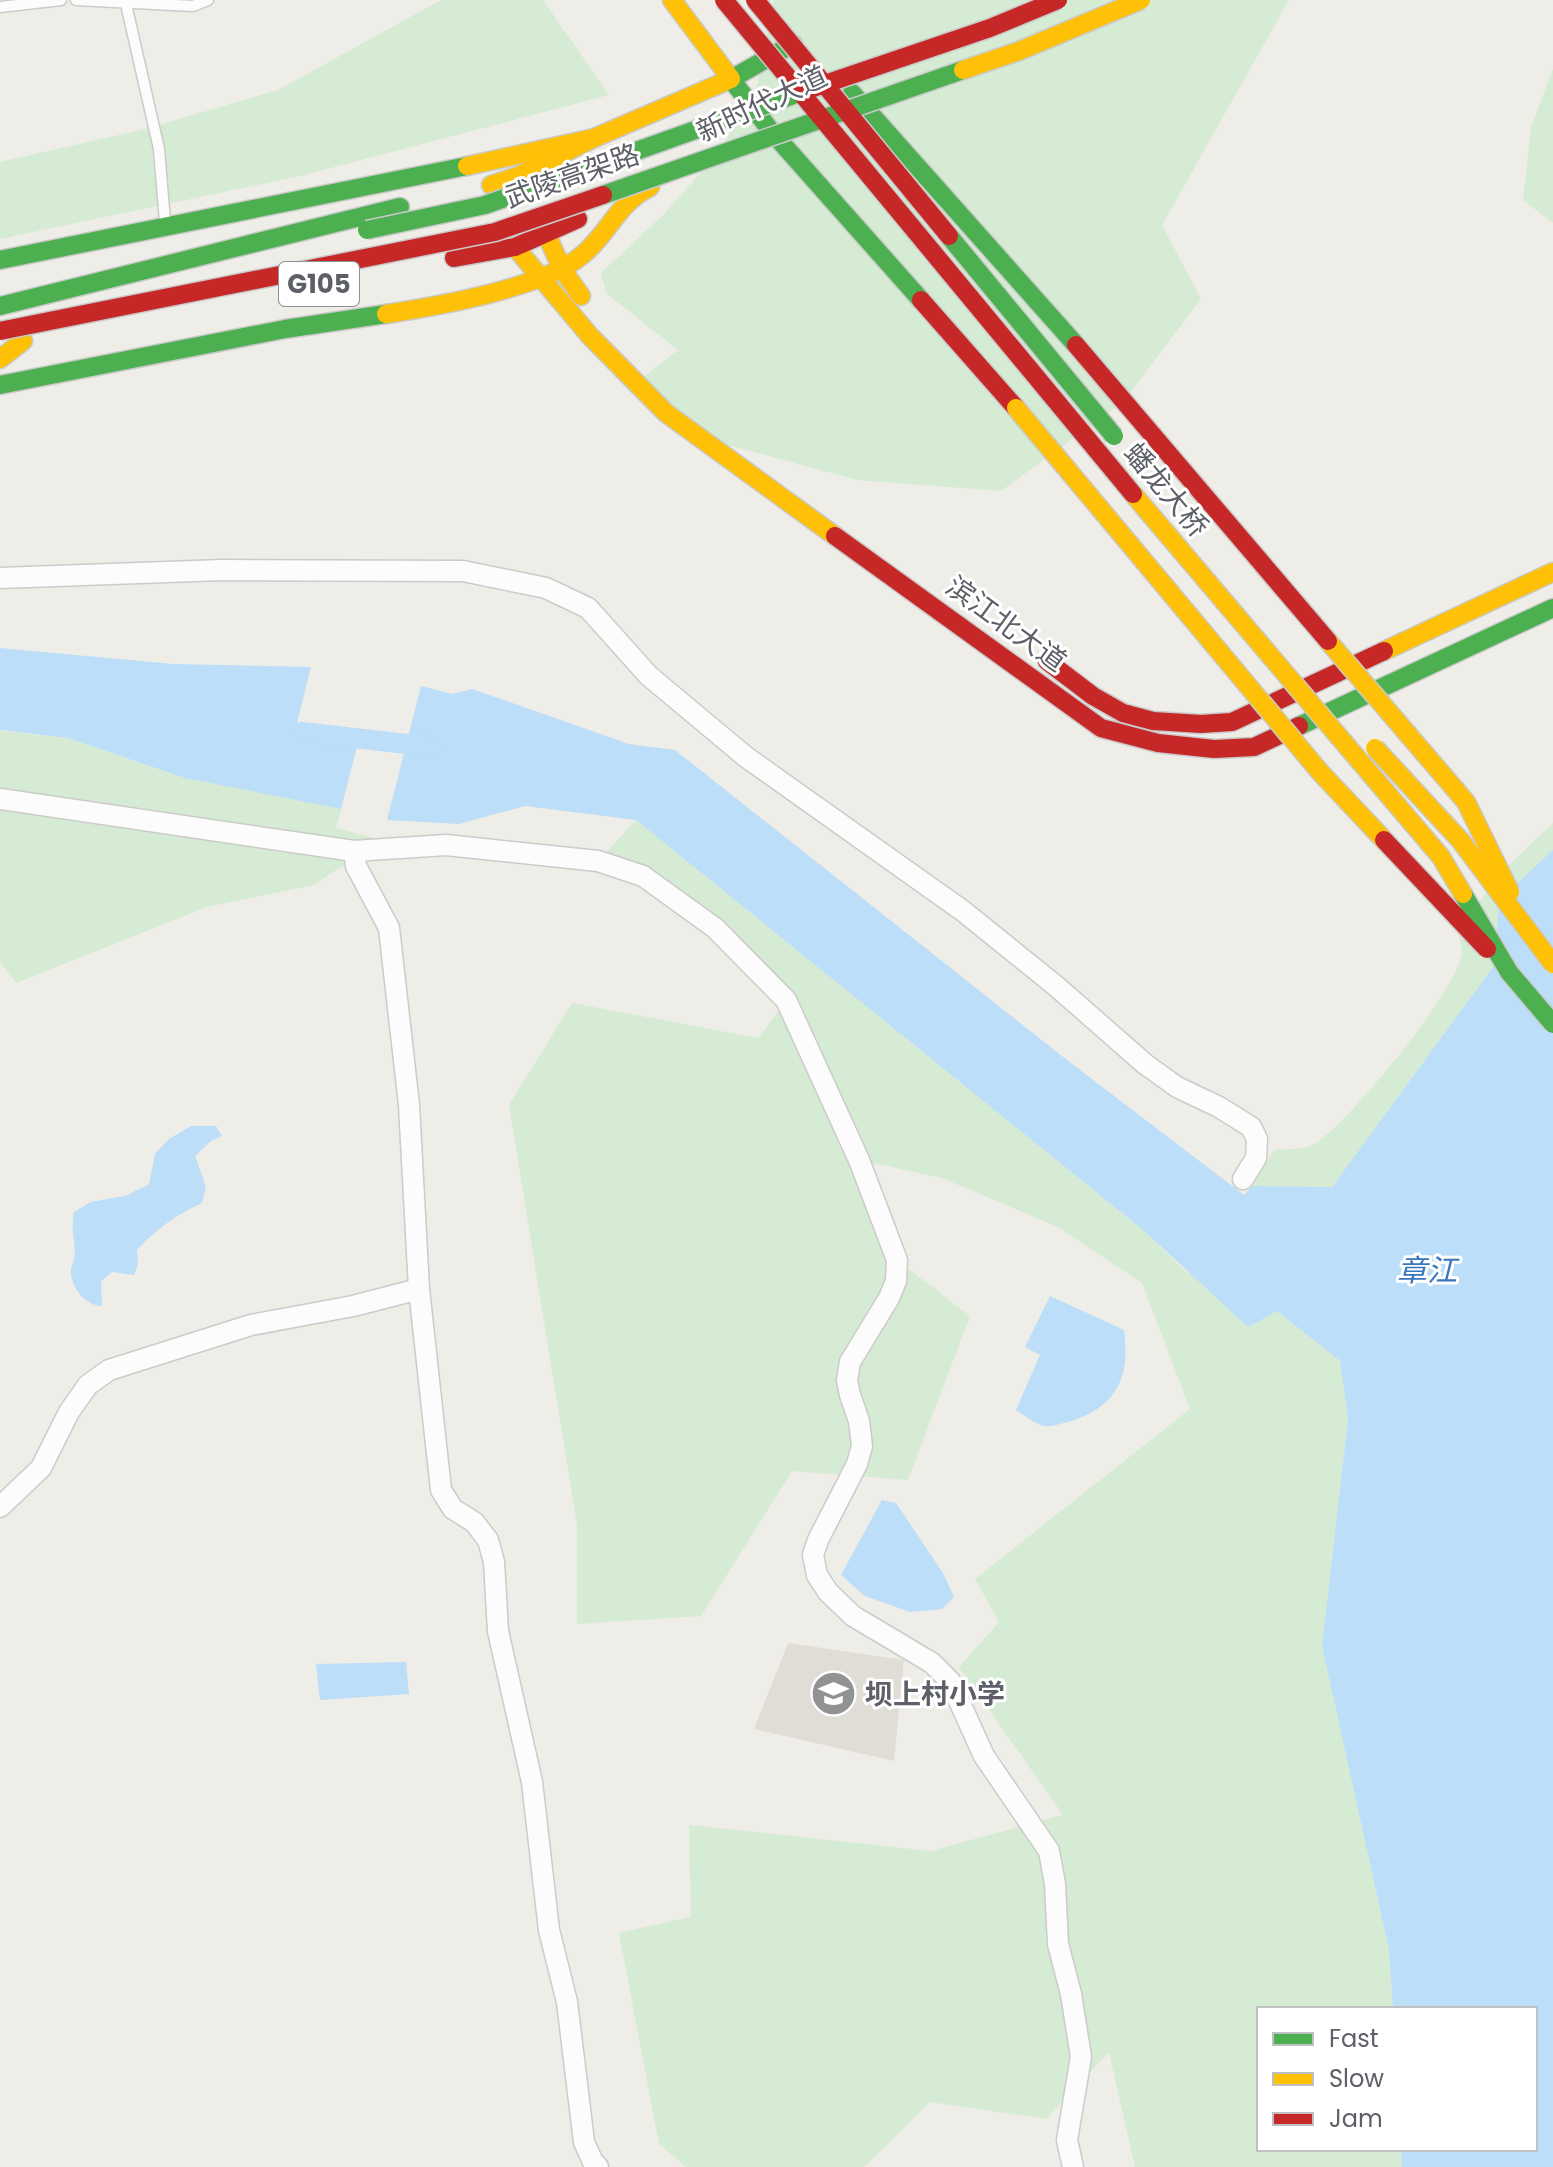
<svg xmlns="http://www.w3.org/2000/svg" width="1553" height="2167" viewBox="0 0 1553 2167" font-family="Poppins,'Noto Sans SC',sans-serif">
<style>
.education{fill:#dfddd6}
.green{fill:#d5ebd3}
.water{fill:#bcdef8}
.lines{fill:none;stroke-linecap:round;stroke-linejoin:round}
.canal{stroke:#bcdef8;stroke-width:20}
.lane-casing{stroke:#cbcbca;stroke-width:13}
.street-casing{stroke:#cbcbca;stroke-width:23}
.fast-casing{stroke:#c9cac9;stroke-width:21}
.slow-casing{stroke:#c9cac9;stroke-width:21}
.jam-casing{stroke:#c9cac9;stroke-width:21}
.lane{stroke:#fcfcfc;stroke-width:10}
.street{stroke:#fcfcfc;stroke-width:20}
.fast{stroke:#4caf50;stroke-width:18}
.slow{stroke:#ffc107;stroke-width:18}
.jam{stroke:#c62828;stroke-width:18}
.fast-bridge-casing{stroke:#c9cac9;stroke-width:21;stroke-linecap:butt}
.slow-bridge-casing{stroke:#c9cac9;stroke-width:21;stroke-linecap:butt}
.jam-bridge-casing{stroke:#c9cac9;stroke-width:21;stroke-linecap:butt}
.fast-bridge{stroke:#4caf50;stroke-width:18}
.slow-bridge{stroke:#ffc107;stroke-width:18}
.jam-bridge{stroke:#c62828;stroke-width:18}
.labels{text-anchor:middle;dominant-baseline:central;stroke-width:6;stroke-linejoin:round;paint-order:stroke}
.shield{fill:#fff;stroke:#8e9095;stroke-width:2}
.shield-label{font-size:26px;font-weight:bold;fill:#5d6167}
.street-label{font-size:28px;fill:#5d6167;stroke:#fff}
.poi-label{font-size:28px;font-weight:bold;fill:#5d6167;stroke:#fff;text-anchor:start}
.water-label{font-size:30px;font-style:italic;fill:#3876bd;stroke:#fff}
</style>
<rect width="100%" height="100%" fill="#eeede8"/>
<!-- education -->
<polygon class="education" points="788,1643 904,1660 894,1761 754,1729"/>
<!-- green -->
<g class="green">
<polygon points="441,0 543,0 609,95 300,176 0,239 0,162 145,129 278,90"/>
<polygon points="774,0 1289,0 1162,225 1201,299 1122,403 1001,491 857,480 725,444 635,384 678,350 606,293 601,273 664,214 719,152 757,86"/>
<polygon points="1553,69 1553,223 1523,200 1531,127"/>
<polygon points="0,731 68,738 185,778 341,809 336,828 382,840 313,885 207,907 16,983 0,962"/>
<polygon points="636,820 1143,1230 1185,1271 1277,1311 1340,1361 1348,1419 1322,1646 1389,1950 1393,2009 1259,2009 1259,2149 1401,2149 1402,2167 1135,2167 1109,2052 1046,2119 930,2102 864,2167 686,2167 659,2144 619,1933 691,1917 689,1825 931,1851 1063,1815 959,1667 999,1622 975,1579 1190,1409 1142,1283 1058,1227 942,1178 859,1160 897,1260 970,1316 908,1480 792,1471 701,1616 577,1624 577,1525 509,1105 572,1003 758,1038 786,1001 715,928 598,861"/>
<path d="M 1553,823 L 1553,850 L 1500,899 L 1493,967 L 1332,1187 L 1252,1186 L 1274,1150 C 1286,1149 1305,1150 1316,1143 C 1350,1121 1456,992 1462,953 C 1463,946 1458,936 1457,929 L 1512,862 Z"/>
</g>
<!-- water -->
<g class="water">
<polygon points="0,648 173,664 311,667 296,727 358,743 341,809 185,778 68,738 0,730"/>
<polygon points="421,686 453,694 472,689 629,744 675,750 1067,1060 1244,1195 1252,1186 1332,1187 1493,967 1500,899 1553,850 1553,2167 1402,2167 1401,2149 1535,2149 1535,2009 1393,2009 1389,1950 1322,1646 1348,1419 1340,1361 1277,1311 1248,1327 1143,1230 636,820 525,806 459,824 387,820"/>
<path d="M 191,1126 L 216,1126 L 222,1136 L 211,1141 L 195,1156 L 206,1187 L 202,1203 C 176,1215 156,1229 137,1250 L 138,1264 L 134,1275 L 112,1272 L 101,1281 L 102,1306 C 86,1306 70,1287 71,1270 C 72,1264 75,1258 75,1251 C 74,1237 71,1227 74,1212 L 91,1202 L 125,1196 L 149,1184 L 155,1154 L 169,1139 Z"/>
<path d="M 1050,1296 L 1124,1330 C 1130,1374 1119,1404 1075,1420 C 1067,1422 1052,1427 1044,1426 C 1035,1424 1024,1415 1016,1410 L 1040,1355 L 1025,1347 Z"/>
<polygon points="882,1500 896,1503 943,1573 954,1597 942,1609 910,1612 865,1596 841,1575"/>
<polygon points="406,1662 409,1694 320,1700 316,1664"/>
</g>
<g class="lines">
<!-- canal -->
<polyline class="canal" points="302,732 433,747"/>
<defs>
<g id="lane">
<polyline points="76,0 193,6 208,0"/>
<polyline points="126,4 159,149 165,222"/>
<polyline points="0,7 61,0"/>
</g>
<g id="street">
<polyline points="0,578 222,570 463,571 546,588 588,608 649,676 746,757 963,911 1056,986 1145,1064 1177,1087 1219,1107 1251,1127 1257,1139 1256,1158 1243,1179"/>
<polyline points="0,799 354,851 356,866 389,928 409,1105 419,1289 441,1490 453,1509 474,1522 488,1540 494,1562 498,1631 532,1782 549,1930 567,2002 584,2142 593,2162 598,2167"/>
<polyline points="354,851 446,845 598,861 643,876 715,928 786,1000 859,1160 897,1260 896,1281 889,1298 850,1362 847,1380 850,1395 859,1421 862,1446 857,1464 818,1540 813,1555 817,1575 828,1592 853,1616 932,1663 950,1681 984,1756 1049,1851 1055,1884 1058,1944 1071,1994 1081,2057 1067,2140 1073,2167"/>
<polyline points="0,1507 41,1468 69,1412 88,1385 109,1370 251,1325 353,1306 419,1289"/>
</g>
<g id="fast">
<polyline points="793,44 731,79 771,131 921,300"/>
<polyline points="852,93 1076,345"/>
<polyline points="0,260 467,166"/>
<polyline points="0,306 400,207"/>
<polyline points="0,385 285,329 386,314"/>
<polyline points="1299,726 1553,608"/>
</g>
<g id="slow">
<polyline points="467,166 594,138 731,79 672,0"/>
<polyline points="491,185 518,176 594,138"/>
<polyline points="546,233 562,269 581,296"/>
<polyline points="515,247 590,336 666,413 835,536"/>
<path d="M 386,314 C 438,306 542,288 581,256 C 609,234 616,204 650,187"/>
<polyline points="0,359 23,341"/>
<polyline points="1384,651 1553,572"/>
</g>
<g id="jam">
<polyline points="454,258 515,247 578,219"/>
<polyline points="921,300 1016,408"/>
<polyline points="835,536 1101,728 1158,743 1214,749 1254,747 1299,726"/>
<polyline points="1047,661 1093,696 1123,713 1153,721 1201,724 1232,722 1384,651"/>
</g>
</defs>
<!-- lane casing -->
<use href="#lane" class="lane-casing"/>
<!-- street casing -->
<use href="#street" class="street-casing"/>
<!-- fast casing -->
<use href="#fast" class="fast-casing"/>
<!-- slow casing -->
<use href="#slow" class="slow-casing"/>
<!-- jam casing -->
<use href="#jam" class="jam-casing"/>
<!-- lane -->
<use href="#lane" class="lane"/>
<!-- street -->
<use href="#street" class="street"/>
<!-- fast -->
<use href="#fast" class="fast"/>
<!-- slow -->
<use href="#slow" class="slow"/>
<!-- jam -->
<use href="#jam" class="jam"/>
<defs>
<g id="fast-bridge">
<polyline points="603,195 963,70"/>
<polyline points="367,230 485,205 813,88"/>
<polyline points="949,236 1114,436"/>
<polyline points="1463,894 1509,972 1553,1024"/>
</g>
<g id="slow-bridge">
<polyline points="963,70 1019,51 1141,0"/>
<polyline points="1016,408 1320,772 1384,840"/>
<polyline points="1133,494 1441,857 1463,894"/>
<polyline points="1328,641 1466,802 1510,892"/>
<polyline points="1375,748 1460,840 1553,964"/>
</g>
<g id="jam-bridge">
<polyline points="724,0 1133,494"/>
<polyline points="755,0 949,236"/>
<polyline points="813,88 990,28 1058,0"/>
<polyline points="0,331 495,232 603,195"/>
<polyline points="1076,345 1328,641"/>
<polyline points="1384,840 1487,949"/>
</g>
</defs>
<!-- fast-bridge casing -->
<use href="#fast-bridge" class="fast-bridge-casing"/>
<!-- slow-bridge casing -->
<use href="#slow-bridge" class="slow-bridge-casing"/>
<!-- jam-bridge casing -->
<use href="#jam-bridge" class="jam-bridge-casing"/>
<!-- fast-bridge -->
<use href="#fast-bridge" class="fast-bridge"/>
<!-- slow-bridge -->
<use href="#slow-bridge" class="slow-bridge"/>
<!-- jam-bridge -->
<use href="#jam-bridge" class="jam-bridge"/>
</g>
<!-- icons -->
<defs>
<symbol id="school-disc" viewBox="-11 -11 22 22"><circle r="9.5" fill="#909294" stroke="#fff"/><path d="M0-5L7-2L0 1L-7-2ZM-4 1L0 2.5L4 1V4Q0 6-4 4Z" fill="#fff"/></symbol>
</defs>
<g fill-rule="evenodd">
<use href="#school-disc" x="808" y="1668" width="51" height="51"/>
</g>
<g class="labels">
<!-- shield labels -->
<rect class="shield" x="279" y="262" width="80" height="44" rx="6"/>
<g class="shield-label">
<text x="319" y="284">G105</text>
</g>
<!-- street labels -->
<g class="street-label">
<text transform="translate(762 104) rotate(-25)">新时代大道</text>
<text transform="translate(572 176) rotate(-19)">武陵高架路</text>
<text transform="translate(1166 490) rotate(50)">蟠龙大桥</text>
<text transform="translate(1006 624) rotate(36)">滨江北大道</text>
</g>
<!-- poi labels -->
<g class="poi-label">
<text x="865" y="1694">坝上村小学</text>
</g>
<!-- water labels -->
<g class="water-label">
<text x="1427" y="1270">章江</text>
</g>
</g>
<!-- legend -->
<rect x="1257" y="2007" width="280" height="144" fill="#ffffff" stroke="#bec0c2" stroke-width="2"/>
<rect x="1273" y="2033" width="40" height="12" fill="#4caf50" stroke="#bec0c2" stroke-width="2"/>
<text x="1329" y="2047" font-size="24" fill="#5d6167">Fast</text>
<rect x="1273" y="2073" width="40" height="12" fill="#ffc107" stroke="#bec0c2" stroke-width="2"/>
<text x="1329" y="2087" font-size="24" fill="#5d6167">Slow</text>
<rect x="1273" y="2113" width="40" height="12" fill="#c62828" stroke="#bec0c2" stroke-width="2"/>
<text x="1329" y="2127" font-size="24" fill="#5d6167">Jam</text>
</svg>
